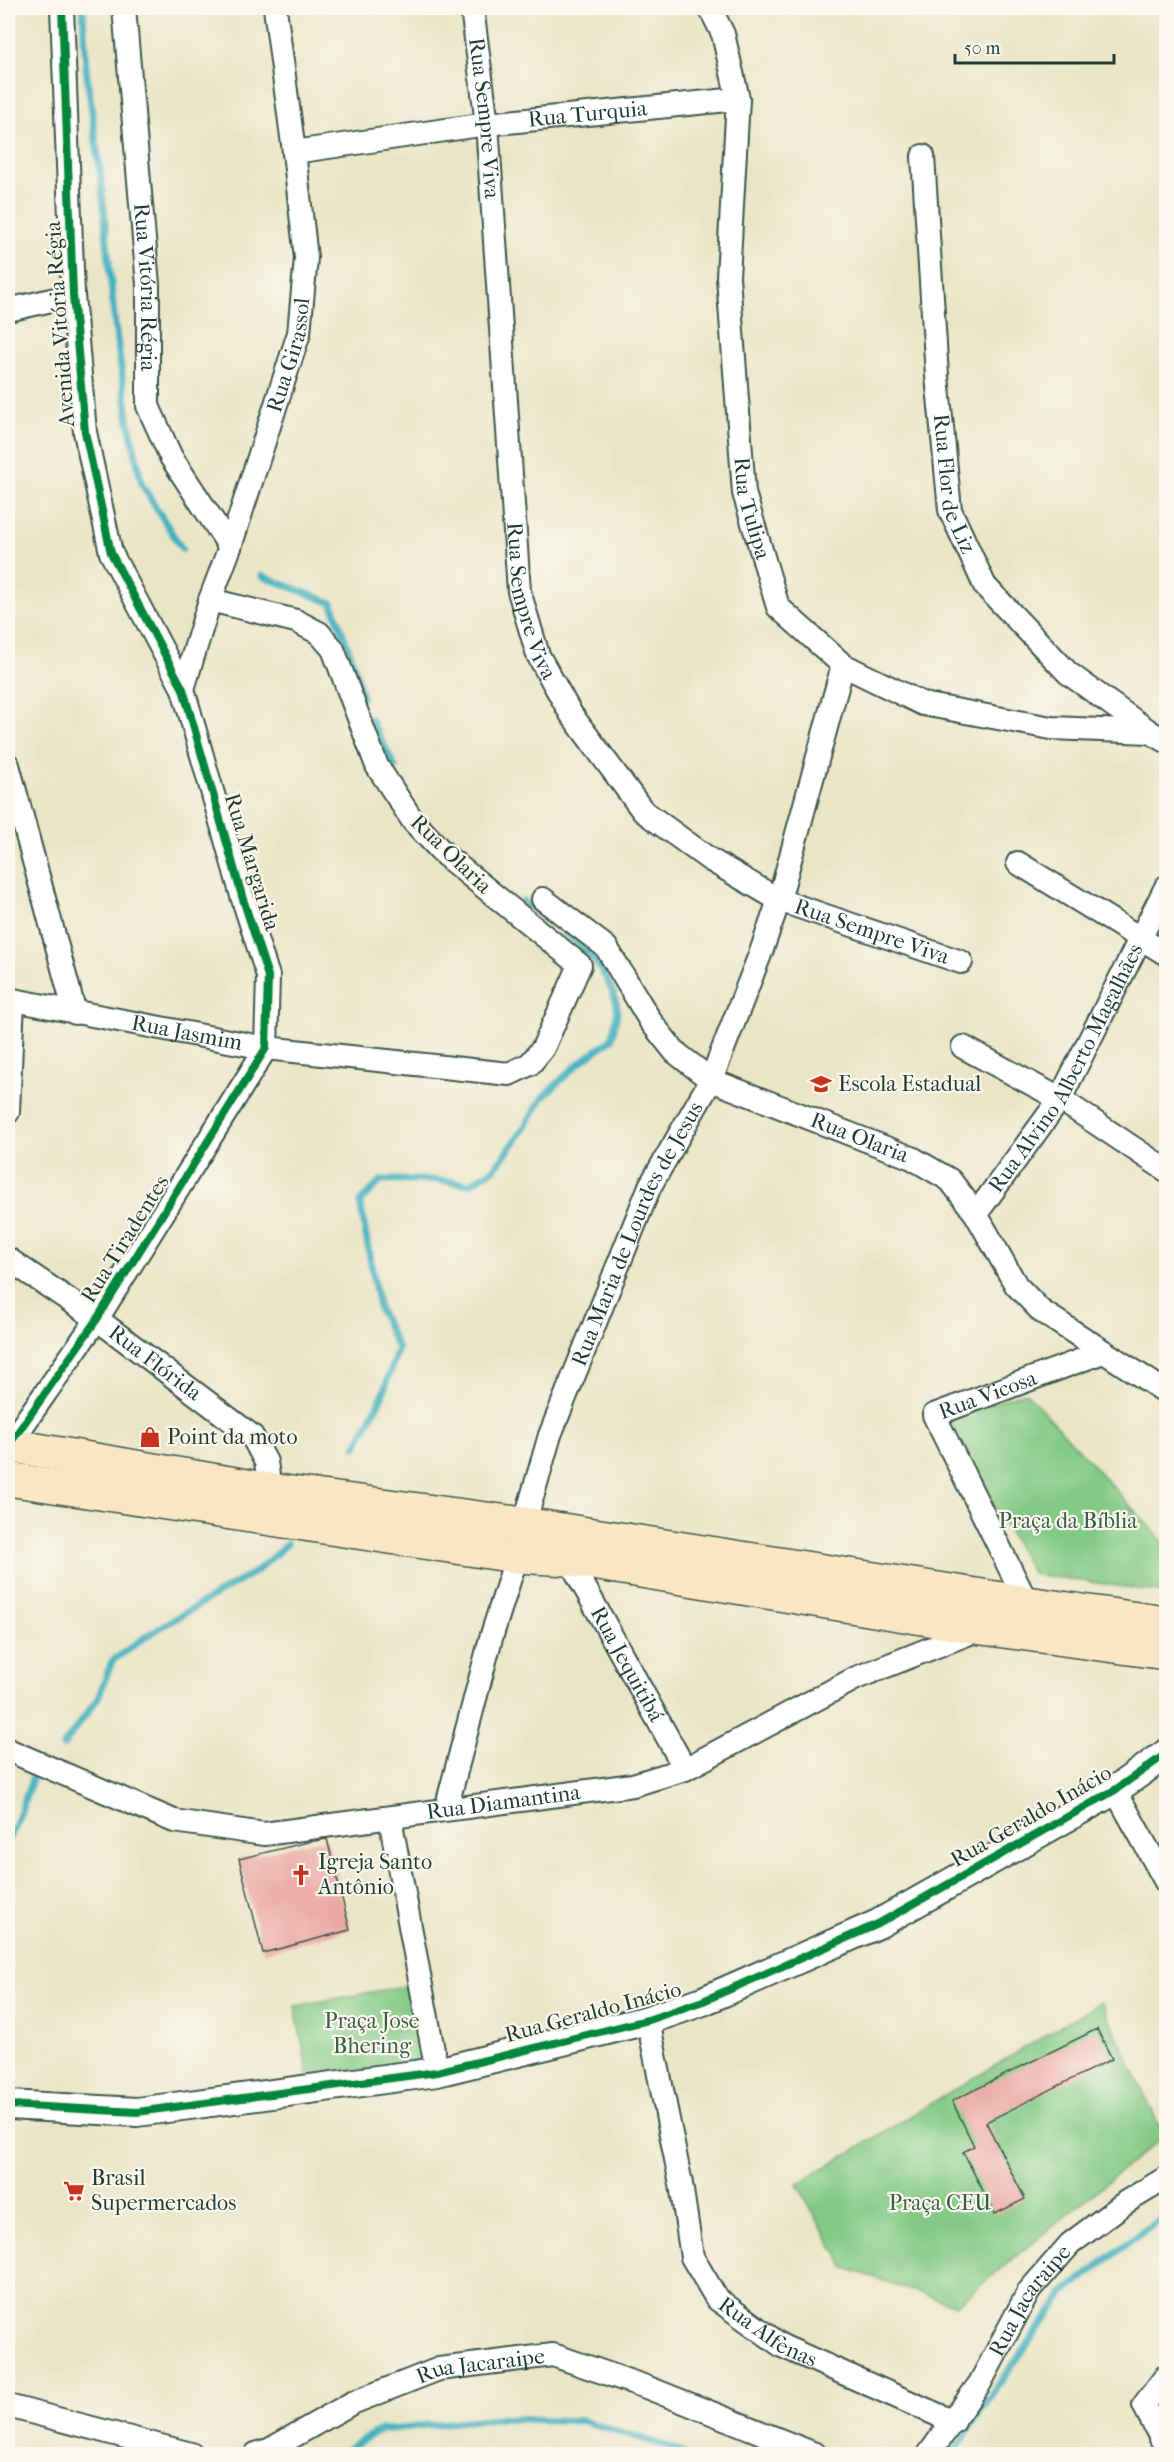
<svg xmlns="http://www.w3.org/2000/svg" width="1174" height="2462" viewBox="0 0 1174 2462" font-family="'IM FELL French Canon',serif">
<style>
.park{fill:#83ca86;stroke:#51845d;stroke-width:1.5}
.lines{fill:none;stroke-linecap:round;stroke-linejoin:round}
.stream{stroke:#43b1c0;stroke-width:7}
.building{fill:#eba9a4}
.minor-casing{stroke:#3e564a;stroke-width:26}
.tertiary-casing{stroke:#3e564a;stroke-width:32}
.secondary-casing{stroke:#3e564a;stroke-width:36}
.minor{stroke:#fff;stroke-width:22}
.tertiary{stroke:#fff;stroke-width:28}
.secondary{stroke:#fbe6c4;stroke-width:33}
.cycleway-casing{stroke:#fbf7ec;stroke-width:11}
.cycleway{stroke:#00873e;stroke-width:8}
.labels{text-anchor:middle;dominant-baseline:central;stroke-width:4.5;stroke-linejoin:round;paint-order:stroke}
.street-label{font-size:22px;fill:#1f3d34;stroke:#fbf7ec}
.poi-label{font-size:22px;fill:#1f3d34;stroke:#fbf7ec;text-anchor:start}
.park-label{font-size:22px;fill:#386048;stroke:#fbf7ec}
</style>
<rect width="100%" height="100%" fill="#fbf7ec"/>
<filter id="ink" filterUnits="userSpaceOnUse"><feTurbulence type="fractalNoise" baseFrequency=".0167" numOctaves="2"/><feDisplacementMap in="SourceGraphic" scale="12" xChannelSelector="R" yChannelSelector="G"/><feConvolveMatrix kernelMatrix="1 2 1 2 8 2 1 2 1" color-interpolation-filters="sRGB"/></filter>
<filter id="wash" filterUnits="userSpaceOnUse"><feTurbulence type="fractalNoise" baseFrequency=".008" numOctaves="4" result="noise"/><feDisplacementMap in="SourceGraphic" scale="24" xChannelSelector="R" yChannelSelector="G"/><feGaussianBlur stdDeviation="1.35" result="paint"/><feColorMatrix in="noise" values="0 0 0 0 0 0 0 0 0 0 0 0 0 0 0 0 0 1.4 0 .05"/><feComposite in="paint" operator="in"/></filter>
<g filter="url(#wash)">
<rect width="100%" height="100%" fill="#ebe5c7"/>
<!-- park -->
<g class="park">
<polygon points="1026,1392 1166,1545 1166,1593 1033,1574 944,1419"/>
<polygon points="409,1985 426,2066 310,2084 295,2006"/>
<polygon points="1101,2002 1164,2136 956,2305 845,2268 797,2184"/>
</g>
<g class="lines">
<!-- stream -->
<g class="stream">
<polyline points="83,8 86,69 101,178 115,325 129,423 142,485 182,549"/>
<polyline points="262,576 332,603 353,662 362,697"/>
<polyline points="370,719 395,767"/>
<path d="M 356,1447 L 383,1394 L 398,1348 L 379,1309 L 360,1202 L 382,1180 L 434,1180 L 470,1184 L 494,1169 L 517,1139 L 543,1097 L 578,1064 L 612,1039 C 613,1030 618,1016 617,1007 C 606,956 562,930 523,901"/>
<polyline points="63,1746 98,1698 112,1661 151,1633 258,1570 287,1544"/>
<polyline points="8,1839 15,1828 35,1771"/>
<polyline points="339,2454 380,2430 496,2418 583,2421 674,2448 685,2454"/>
<polyline points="954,2454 989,2398 1065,2292 1146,2229 1166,2217"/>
</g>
</g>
<g id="blocks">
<!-- building -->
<g class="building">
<polygon points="327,1839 350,1930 263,1953 239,1859 308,1842"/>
<polygon points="1097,2029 1112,2059 986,2122 1025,2199 995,2214 963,2152 974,2146 952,2101"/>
</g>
</g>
</g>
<g filter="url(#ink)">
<use href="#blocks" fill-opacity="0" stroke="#3e564a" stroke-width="1.5"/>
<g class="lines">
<defs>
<g id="minor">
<path id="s1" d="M 124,8 L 148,285 L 148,406 L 171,457 L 230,547"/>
<path id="s2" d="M 472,8 L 487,124 L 519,591 L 538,655 L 571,714 L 643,811 L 709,859 L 779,900 L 961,962"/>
<path id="s3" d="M 710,8 L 723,34 L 738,99 L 728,277 L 744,493 L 778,607 L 843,665 L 923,704 L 1051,728 L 1150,732"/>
<path id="s4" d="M 294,152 L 487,124 L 738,99"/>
<path id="s5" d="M 923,156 L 937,376 L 950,510 L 985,586 L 1068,673 L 1150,732 L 1166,741"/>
<polyline points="8,310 73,295"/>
<path id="s6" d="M 183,689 L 210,600 L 230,547 L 299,333 L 306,258 L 294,152 L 275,8"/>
<polyline points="8,765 75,1013"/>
<polyline points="1018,863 1166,954"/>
<path id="s7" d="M 543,899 L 606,947 L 651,1022 L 675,1052 L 711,1080 L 912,1158 L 950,1180 L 976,1214 L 1016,1285 L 1041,1311 L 1166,1392"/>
<path id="s8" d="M 8,999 L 266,1048 L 509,1074 L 530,1064 L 543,1048 L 580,965 L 446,856 L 413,821 L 377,766 L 333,649 L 319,633 L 296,621 L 210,600"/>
<polyline points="963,1047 1060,1099 1166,1170"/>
<polyline points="8,1112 13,1000"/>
<path id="s9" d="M 976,1214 L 1060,1099 L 1166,887"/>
<path id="s10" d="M 8,1259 L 97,1319 L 252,1436 L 266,1462 L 270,1490"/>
<polyline points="9,1445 97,1319 266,1048 268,976 242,896 183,689 111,553 85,432 73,295 62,8"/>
<path id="s11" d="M 569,1559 L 685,1769"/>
<path id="s12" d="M 1027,1603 L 934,1415 L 1103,1352"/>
<path id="s13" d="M 8,1750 L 174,1821 L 264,1834 L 633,1785 L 685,1769 L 856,1678 L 980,1629"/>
<polyline points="1115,1790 1166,1882"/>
<path id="s14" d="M 446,1809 L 491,1638 L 515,1562 L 515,1556 L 550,1435 L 650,1186 L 711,1080 L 761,952 L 779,900 L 843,665"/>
<polyline points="390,1818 437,2072"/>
<path id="s15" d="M 648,2020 L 681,2184 L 692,2257 L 717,2299 L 782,2346 L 954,2422"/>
<polyline points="1166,2376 1144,2405 1166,2448"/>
<polyline points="8,2406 191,2454"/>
<path id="s16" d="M 256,2454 L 269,2450 L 352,2403 L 439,2369 L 553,2355 L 646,2387 L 815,2454"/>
<path id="s17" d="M 929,2454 L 980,2383 L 1029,2291 L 1070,2244 L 1126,2202 L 1166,2178"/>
</g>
<polyline id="tertiary" points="8,2105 137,2112 437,2072 648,2020 703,2001 878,1924 1115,1790 1166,1754"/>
<g id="secondary">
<polyline points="8,1445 270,1490 524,1524 1027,1603 1166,1623"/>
<polyline points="8,1479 515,1556 569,1559 982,1628 1166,1653"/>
</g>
</defs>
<!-- minor casing -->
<use href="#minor" class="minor-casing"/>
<!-- tertiary casing -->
<use href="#tertiary" class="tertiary-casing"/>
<!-- secondary casing -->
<use href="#secondary" class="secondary-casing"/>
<!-- minor -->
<use href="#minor" class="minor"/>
<!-- tertiary -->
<use href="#tertiary" class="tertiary"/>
<!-- secondary -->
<use href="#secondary" class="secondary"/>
<defs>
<g id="cycleway">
<polyline points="9,1445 97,1319 266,1048 268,976 242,896 183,689 111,553 85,432 73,295 62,8"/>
<polyline points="8,2105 137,2112 437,2072 648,2020 703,2001 878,1924 1115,1790 1166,1754"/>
</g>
</defs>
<!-- cycleway casing -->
<use href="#cycleway" class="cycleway-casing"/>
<!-- cycleway -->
<use href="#cycleway" class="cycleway"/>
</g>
</g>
<!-- icons -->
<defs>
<symbol id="school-bare" viewBox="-9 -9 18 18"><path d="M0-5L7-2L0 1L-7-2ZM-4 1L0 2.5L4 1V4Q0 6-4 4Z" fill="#c8321e" stroke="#fbf7ec" stroke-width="2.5" paint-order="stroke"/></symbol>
<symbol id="shop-bare" viewBox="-9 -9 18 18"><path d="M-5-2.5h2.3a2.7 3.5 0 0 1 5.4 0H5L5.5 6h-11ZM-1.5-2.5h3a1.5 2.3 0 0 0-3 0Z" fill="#c8321e" stroke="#fbf7ec" stroke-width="2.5" paint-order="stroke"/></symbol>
<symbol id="church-bare" viewBox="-9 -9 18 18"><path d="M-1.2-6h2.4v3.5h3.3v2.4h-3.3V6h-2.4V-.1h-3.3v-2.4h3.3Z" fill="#c8321e" stroke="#fbf7ec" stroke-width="2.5" paint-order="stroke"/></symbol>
<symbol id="supermarket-bare" viewBox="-9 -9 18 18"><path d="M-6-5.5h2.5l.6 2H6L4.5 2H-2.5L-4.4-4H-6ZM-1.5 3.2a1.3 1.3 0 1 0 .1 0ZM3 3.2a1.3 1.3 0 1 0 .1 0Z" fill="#c8321e" stroke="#fbf7ec" stroke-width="2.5" paint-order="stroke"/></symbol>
</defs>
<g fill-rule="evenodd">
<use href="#school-bare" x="806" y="1069" width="30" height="30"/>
<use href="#shop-bare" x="135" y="1422" width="30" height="30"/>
<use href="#church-bare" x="286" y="1860" width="30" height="30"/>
<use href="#supermarket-bare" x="59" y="2176" width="30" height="30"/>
</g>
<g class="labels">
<!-- street labels -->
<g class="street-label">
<text stroke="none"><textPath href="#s4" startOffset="296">Rua Turquia</textPath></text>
<text stroke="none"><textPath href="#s2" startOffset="111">Rua Sempre Viva</textPath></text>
<text stroke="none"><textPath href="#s1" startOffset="280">Rua Vitória Régia</textPath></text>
<text transform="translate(60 324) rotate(-94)">Avenida Vitória Régia</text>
<text stroke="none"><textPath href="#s6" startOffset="351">Rua Girassol</textPath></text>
<text stroke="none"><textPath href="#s5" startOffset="330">Rua Flor de Liz</textPath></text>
<text stroke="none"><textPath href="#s3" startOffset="507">Rua Tulipa</textPath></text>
<text stroke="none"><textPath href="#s2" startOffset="597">Rua Sempre Viva</textPath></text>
<text transform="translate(451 854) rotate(44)">Rua Olaria</text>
<text transform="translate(252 862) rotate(73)">Rua Margarida</text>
<text stroke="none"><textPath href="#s2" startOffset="1101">Rua Sempre Viva</textPath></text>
<text stroke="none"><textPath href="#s8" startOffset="182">Rua Jasmim</textPath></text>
<text stroke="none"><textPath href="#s9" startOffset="172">Rua Alvino Alberto Magalhães</textPath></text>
<text stroke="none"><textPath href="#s7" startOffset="410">Rua Olaria</textPath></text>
<text stroke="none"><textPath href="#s14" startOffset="608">Rua Maria de Lourdes de Jesus</textPath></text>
<text transform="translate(125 1239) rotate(-58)">Rua Tiradentes</text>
<text stroke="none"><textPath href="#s10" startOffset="180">Rua Flórida</textPath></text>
<text stroke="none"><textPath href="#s12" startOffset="267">Rua Vicosa</textPath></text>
<text stroke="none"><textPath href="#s11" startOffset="120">Rua Jequitibá</textPath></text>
<text stroke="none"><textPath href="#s13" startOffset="513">Rua Diamantina</textPath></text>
<text transform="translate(1031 1816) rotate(-30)">Rua Geraldo Inácio</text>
<text transform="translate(593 2012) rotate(-15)">Rua Geraldo Inácio</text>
<text stroke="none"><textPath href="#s17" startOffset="184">Rua Jacaraipe</textPath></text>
<text stroke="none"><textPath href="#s15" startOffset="351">Rua Alfenas</textPath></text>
<text stroke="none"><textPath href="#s16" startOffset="244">Rua Jacaraipe</textPath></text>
</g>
<!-- poi labels -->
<g class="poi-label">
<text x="838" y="1084">Escola Estadual</text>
<text x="167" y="1437">Point da moto</text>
<text x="318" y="1862">Igreja Santo<tspan x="318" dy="25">Antônio</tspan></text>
<text x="91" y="2178">Brasil<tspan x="91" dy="25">Supermercados</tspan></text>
</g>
<!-- park labels -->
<g class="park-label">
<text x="1068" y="1521">Praça da Bíblia</text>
<text x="372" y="2021">Praça Jose<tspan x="372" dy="25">Bhering</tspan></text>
<text x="940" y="2203">Praça CEU</text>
</g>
</g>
<!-- margin -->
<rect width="1174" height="2462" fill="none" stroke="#fbf7ec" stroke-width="30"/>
<!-- scale -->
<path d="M955 54v9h159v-9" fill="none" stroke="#1f3d34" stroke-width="3"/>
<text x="964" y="54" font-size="18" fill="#1f3d34" stroke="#fbf7ec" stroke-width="4.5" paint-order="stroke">50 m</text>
</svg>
